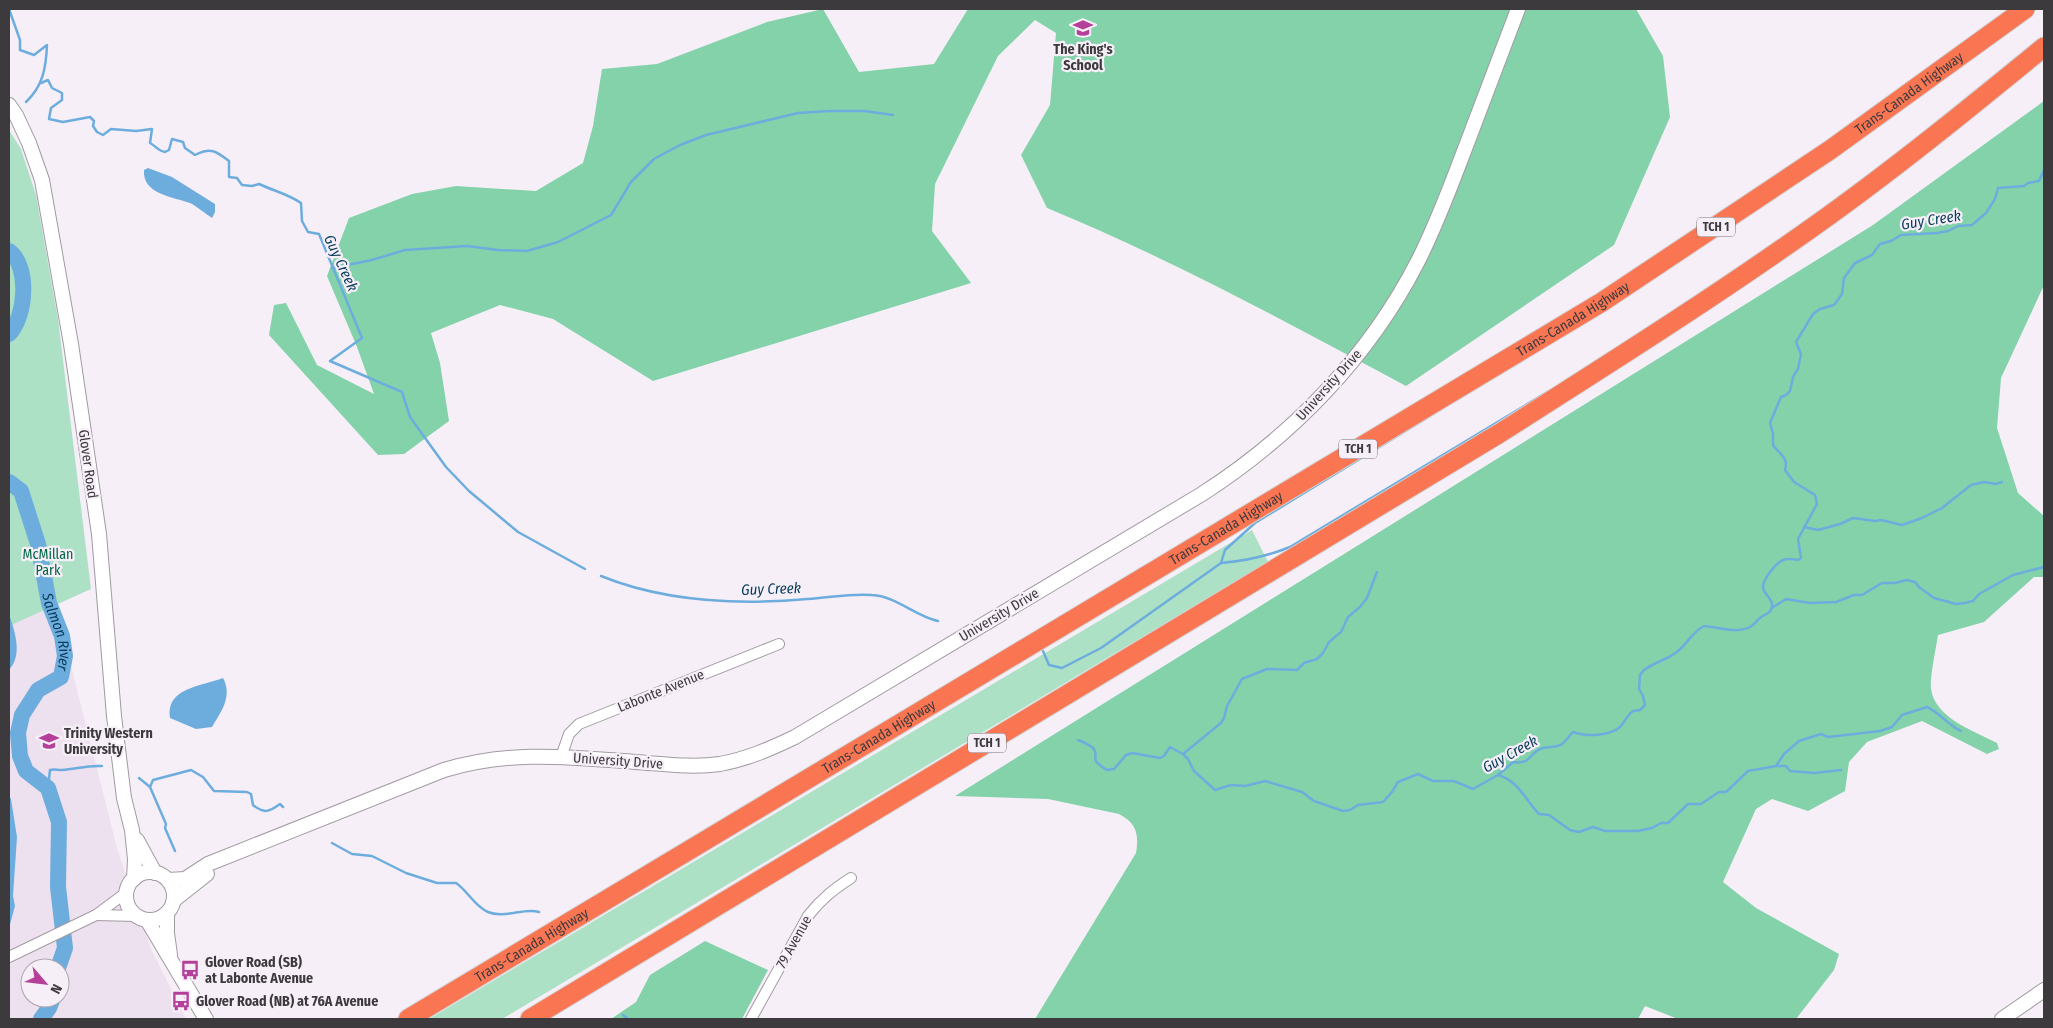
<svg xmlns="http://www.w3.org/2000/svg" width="2053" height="1028" viewBox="0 0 2053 1028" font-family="'Fira Sans Condensed',sans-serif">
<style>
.built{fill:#eee1ef;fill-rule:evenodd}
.green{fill:#ade1c5}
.forest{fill:#83d2aa}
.water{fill:#6dadde}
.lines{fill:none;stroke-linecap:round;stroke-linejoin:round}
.stream{stroke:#6dadde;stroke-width:2.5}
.river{stroke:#6dadde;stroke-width:16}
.street-casing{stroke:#a29aa3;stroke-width:12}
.secondary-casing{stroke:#a29aa3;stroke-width:16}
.highway-casing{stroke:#d0d0d1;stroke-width:21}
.street{stroke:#fff;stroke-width:10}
.secondary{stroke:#fff;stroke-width:14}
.highway{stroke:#fa7653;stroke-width:19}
.labels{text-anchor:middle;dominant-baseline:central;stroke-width:4.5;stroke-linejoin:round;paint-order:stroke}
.shield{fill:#f7eff8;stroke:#757076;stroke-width:1}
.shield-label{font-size:12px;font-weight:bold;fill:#3d3a3e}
.poi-label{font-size:14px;font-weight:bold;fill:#3d3a3e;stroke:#f7eff8;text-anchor:start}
.street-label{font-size:14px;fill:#3d3a3e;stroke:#f7eff8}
.park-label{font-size:14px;fill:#006743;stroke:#f7eff8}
.water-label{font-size:15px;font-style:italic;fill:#073c5c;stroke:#f7eff8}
</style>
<rect width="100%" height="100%" fill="#f7eff8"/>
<!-- built -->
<path class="built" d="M 49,603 L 63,634 L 117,848 L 151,949 L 186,1019 L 9,1019 L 9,624 ZM 30,968 L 60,968 L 60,998 L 30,998 Z"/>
<!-- green -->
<g class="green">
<polygon points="9,130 21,149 36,195 58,319 91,589 9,626"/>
<polygon points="1252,530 1268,562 502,1019 429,1019"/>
</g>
<!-- forest -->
<g class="forest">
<path d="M 823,9 L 859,72 L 934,64 L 968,9 L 1636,9 L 1663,56 L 1670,117 L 1614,245 L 1406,386 C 1288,323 1171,259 1047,208 L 1021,155 L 1050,105 L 1056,33 L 1035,20 L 998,56 L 935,184 L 932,231 L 971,283 L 653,381 L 553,319 L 500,305 L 431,333 L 440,363 L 449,421 L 404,454 L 378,455 L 269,335 L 274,305 L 286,303 L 317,365 L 374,394 L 357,347 L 327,276 L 349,218 L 412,194 L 456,186 L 536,191 L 583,163 L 593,126 L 602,69 L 657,64 L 767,22 Z"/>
<path d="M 2044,101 L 2044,285 L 2001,378 L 1997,428 L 2018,493 L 2044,516 L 2044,577 L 2034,577 L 1984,622 L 1938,635 C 1936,648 1930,676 1931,689 C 1935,718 1974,731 1997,743 L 1999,749 L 1987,754 L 1922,721 L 1867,742 L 1849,762 L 1845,791 L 1808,811 L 1772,799 L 1756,809 L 1723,882 L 1756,908 L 1839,954 L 1834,970 L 1796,1019 L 1678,1019 L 1645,1006 L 1638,1019 L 1035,1019 L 1136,853 C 1139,835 1137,823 1119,814 L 1048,799 L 955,796 L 1873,225 Z"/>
<polygon points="705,941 768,970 742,1019 611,1019 636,1002 650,975"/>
</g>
<!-- water -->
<g class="water">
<path d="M 148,168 L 172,177 L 215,204 L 215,212 L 212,218 C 206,214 196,206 190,203 C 173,197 142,194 144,170 Z"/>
<path d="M 9,614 C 15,632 23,655 9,670 Z"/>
<path d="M 223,678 C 233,696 221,712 212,727 L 196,729 L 170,718 C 165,688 202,686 223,678 Z"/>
<polygon points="9,795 11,799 17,837 13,896 15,906 9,928"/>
</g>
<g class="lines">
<!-- stream -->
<g class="stream">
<path d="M 9,9 L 20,40 L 20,50 L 34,55 L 47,45 C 46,68 43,86 26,102"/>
<path d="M 41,83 L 48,80 L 52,88 L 62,93 L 62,100 L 51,108 L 49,119 L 63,122 L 90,117 L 94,121 L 93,126 L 97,132 L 103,135 L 111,129 L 136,131 L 152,129 L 150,143 C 156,146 158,151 165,152 L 169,150 L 172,139 L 183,142 L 185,148 L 195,155 C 211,147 216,151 229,161 L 229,177 L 237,178 L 242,185 L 252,186 L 259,184 C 274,191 288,194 301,203 L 302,221 L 308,232 L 319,234 L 362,338 L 330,361 L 402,392 L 410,417 L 446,467 L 469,491 L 518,532 L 585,569"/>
<polyline points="332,268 372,260 405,250 467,246 498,250 527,251 558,242 611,215 631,182 654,159 680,145 706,135 798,113 829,111 864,111 893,115"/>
<polyline points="1804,527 1818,530 1840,524 1853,518 1875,521 1881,520 1902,525 1922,518 1942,508 1971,485 1984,482 1996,484 2002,482"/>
<polyline points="1221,563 1225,550 1255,523 1430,416"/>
<path d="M 601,576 C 665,602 739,605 807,599 C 829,598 850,593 872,595 C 896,596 915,616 938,621"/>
<polyline points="1772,608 1786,599 1810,603 1836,602 1854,595 1862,595 1882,583 1895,583 1907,580 1915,582 1919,587 1934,598 1956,604 1965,603 1973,601 1979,594 2013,575 2044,567"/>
<path d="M 1043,651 L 1049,665 L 1062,668 L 1101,648 L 1221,563 C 1245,561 1268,556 1290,547 L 1549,391"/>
<path d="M 1078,740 C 1083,742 1090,745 1093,748 C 1101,756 1086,758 1107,770 L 1114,769 L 1126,755 L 1132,753 L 1160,758 L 1164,756 L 1170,747 L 1183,754 L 1188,759 L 1194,771 L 1215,790 L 1231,785 L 1245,786 L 1265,781 L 1302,792 L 1314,801 L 1343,811 L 1350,810 L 1358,805 L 1383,802 L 1392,792 L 1398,782 L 1418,774 L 1433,781 L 1454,781 L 1473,789 L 1498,775 L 1513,762 C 1533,765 1528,752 1543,748 C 1549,746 1557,748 1562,744 C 1566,741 1569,736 1573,732 C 1586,737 1610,736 1620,727 C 1625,722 1627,715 1633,711 L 1640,710 L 1645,705 L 1643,696 L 1639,689 L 1640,675 L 1643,671 C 1653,662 1668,660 1678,651 C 1688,643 1692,632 1704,626 C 1719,627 1736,634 1750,627 C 1754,625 1757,620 1761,617 C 1766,614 1771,613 1772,607 C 1774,599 1763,594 1763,587 C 1763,579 1776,563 1783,560 C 1788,558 1793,559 1798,560 L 1801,558 L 1798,539 L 1817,504 L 1815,495 L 1794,482 L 1785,470 C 1789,457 1779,454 1773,445 L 1773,434 L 1770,423 L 1781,397 L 1786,395 L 1790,391 L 1793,377 L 1798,369 L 1801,354 L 1796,342 L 1813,314 L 1820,309 L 1834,305 L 1842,294 L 1844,278 L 1855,263 L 1872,255 L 1880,244 L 1891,241 L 1901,235 L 1937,233 L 1948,231 L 1958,226 L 1972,225 L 1986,213 L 1995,199 L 1998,188 L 2024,186 L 2028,183 L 2039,181 L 2044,170"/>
<polyline points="1183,754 1221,723 1224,718 1227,706 1242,679 1267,669 1297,670 1304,663 1317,659 1323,653 1329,642 1341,632 1348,617 1360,607 1367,598 1377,572"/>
<polyline points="1776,766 1786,766 1790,771 1814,773 1841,770"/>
<path d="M 1498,775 C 1519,781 1526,801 1539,814 L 1549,815 L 1570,830 L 1579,832 L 1593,827 L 1605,831 L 1638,831 L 1652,828 L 1661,823 L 1668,823 L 1688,804 L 1701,804 L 1719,792 L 1726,792 L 1748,771 L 1776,766 L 1784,754 L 1799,741 L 1821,734 L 1828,737 L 1880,731 L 1892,727 L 1902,715 L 1927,707 C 1940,713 1948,725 1961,731"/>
<path d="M 139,778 L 150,787 L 153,780 L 191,770 L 203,777 L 214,791 L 247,792 L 251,794 L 253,805 C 264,814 269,812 280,804 L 283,807"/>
<polyline points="150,787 166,824 165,828 175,851"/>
<path d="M 48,788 L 50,770 C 54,769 57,770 62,770 C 76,769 88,765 102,766"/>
<path d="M 332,843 L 352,854 L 372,856 L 406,873 L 437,883 L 456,883 C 468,891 474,906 488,912 C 504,919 525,907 539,912"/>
<polyline points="623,1015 628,1019"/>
</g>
<!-- river -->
<g class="river">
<path d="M 9,251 C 30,266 26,317 9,334"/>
<path id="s1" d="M 9,482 L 21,491 L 38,544 L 49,603 L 62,636 L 65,656 L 61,677 L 38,690 L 22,715 L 18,733 L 20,756 L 26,771 L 48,788 L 59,822 L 58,887 L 65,948 L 58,968"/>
<polyline points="41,1019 49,1008 53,998"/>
</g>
<defs>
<g id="street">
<polyline points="561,757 569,734 579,724 779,644"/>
<polyline points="96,915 137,916"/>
<polyline points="9,957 96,915 127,892"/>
<path d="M 751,1019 L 808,916 C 821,899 834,889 851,878"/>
</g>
<g id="secondary">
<polyline points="9,105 16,115 29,143 42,180 71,344 99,534 114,716 124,798 132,830 135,859 134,879"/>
<polyline points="137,840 155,873"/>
<circle cx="150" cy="896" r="24"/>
<path d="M 168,880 L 185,879 L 208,864 L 444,770 C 511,750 568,757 636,762 C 664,764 692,768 720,764 C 747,759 770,749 795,737 L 1202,494 C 1292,436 1369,357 1418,261 C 1437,224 1451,185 1466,146 C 1483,100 1501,55 1518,9"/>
<polyline points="174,900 207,874"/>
<polyline points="167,913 167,933 170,955"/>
<polyline points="147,920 206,1019"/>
<polyline points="2002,1019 2044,990"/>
</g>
<g id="highway">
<path id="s2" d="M 408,1019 L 1602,302 L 1830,150 L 2025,9"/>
<path d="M 530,1019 L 1500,433 C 1610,363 1721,293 1827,217 C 1902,163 1973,105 2044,47"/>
</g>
</defs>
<!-- street casing -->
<use href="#street" class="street-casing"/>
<!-- secondary casing -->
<use href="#secondary" class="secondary-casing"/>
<!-- highway casing -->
<use href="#highway" class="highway-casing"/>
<!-- street -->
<use href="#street" class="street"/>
<!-- secondary -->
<use href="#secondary" class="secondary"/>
<!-- highway -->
<use href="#highway" class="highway"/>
</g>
<!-- icons -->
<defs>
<symbol id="school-bare" viewBox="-9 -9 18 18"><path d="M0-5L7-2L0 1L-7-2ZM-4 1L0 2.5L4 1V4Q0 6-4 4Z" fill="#b44099" stroke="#f7eff8" stroke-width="2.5" paint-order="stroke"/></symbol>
<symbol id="university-bare" viewBox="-9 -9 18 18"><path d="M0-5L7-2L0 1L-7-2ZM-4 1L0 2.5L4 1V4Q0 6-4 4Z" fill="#b44099" stroke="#f7eff8" stroke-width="2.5" paint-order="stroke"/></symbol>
<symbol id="bus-bare" viewBox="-9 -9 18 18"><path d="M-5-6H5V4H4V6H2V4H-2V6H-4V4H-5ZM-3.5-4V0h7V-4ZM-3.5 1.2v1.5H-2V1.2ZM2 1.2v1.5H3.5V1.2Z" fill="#b44099" stroke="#f7eff8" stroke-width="2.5" paint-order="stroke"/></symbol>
</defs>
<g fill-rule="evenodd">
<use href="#school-bare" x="1069" y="14" width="28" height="28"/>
<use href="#university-bare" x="35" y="727" width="28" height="28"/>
<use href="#bus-bare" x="176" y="956" width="28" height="28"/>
<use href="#bus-bare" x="167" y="987" width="28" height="28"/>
</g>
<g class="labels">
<!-- shield labels -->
<g class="shield">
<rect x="1697" y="217.5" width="38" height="19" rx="4"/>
<rect x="1339" y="439.5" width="38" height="19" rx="4"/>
<rect x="968" y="733.5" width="38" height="19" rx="4"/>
</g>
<g class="shield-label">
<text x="1716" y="227">TCH 1</text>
<text x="1358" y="449">TCH 1</text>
<text x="987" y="743">TCH 1</text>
</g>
<!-- poi labels -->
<g class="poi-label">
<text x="1083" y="49" text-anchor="middle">The King's<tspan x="1083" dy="16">School</tspan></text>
<text x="64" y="733">Trinity Western<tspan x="64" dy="16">University</tspan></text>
<text x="205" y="962">Glover Road (SB)<tspan x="205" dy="16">at Labonte Avenue</tspan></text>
<text x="196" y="1001">Glover Road (NB) at 76A Avenue</text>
</g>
<!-- street labels -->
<g class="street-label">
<text stroke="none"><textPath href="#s2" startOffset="1764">Trans-Canada Highway</textPath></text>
<text stroke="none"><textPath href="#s2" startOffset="1359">Trans-Canada Highway</textPath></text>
<text transform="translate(1329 385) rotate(-48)">University Drive</text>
<text transform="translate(88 464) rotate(82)">Glover Road</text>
<text stroke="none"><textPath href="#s2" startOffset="954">Trans-Canada Highway</textPath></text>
<text transform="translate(999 615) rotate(-31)">University Drive</text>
<text transform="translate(661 691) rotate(-22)">Labonte Avenue</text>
<text stroke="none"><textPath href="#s2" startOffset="549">Trans-Canada Highway</textPath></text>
<text transform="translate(618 761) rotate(4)">University Drive</text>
<text transform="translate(794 942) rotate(-61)">79 Avenue</text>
<text stroke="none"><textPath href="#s2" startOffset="144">Trans-Canada Highway</textPath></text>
</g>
<!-- park labels -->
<g class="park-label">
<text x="48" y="554">McMillan<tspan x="48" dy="16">Park</tspan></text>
</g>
<!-- water labels -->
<g class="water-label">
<text transform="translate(1931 220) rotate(-9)">Guy Creek</text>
<text transform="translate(341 263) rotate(65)">Guy Creek</text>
<text transform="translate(771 589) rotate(-2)">Guy Creek</text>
<text stroke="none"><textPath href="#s1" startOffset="161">Salmon River</textPath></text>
<text transform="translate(1510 754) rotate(-29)">Guy Creek</text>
</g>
</g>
<!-- border -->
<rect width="2053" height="1028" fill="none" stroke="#3d3a3e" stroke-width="20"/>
<!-- north arrow -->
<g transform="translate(45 983) rotate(118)"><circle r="24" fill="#f7eff8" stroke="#ada7ae"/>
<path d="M0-4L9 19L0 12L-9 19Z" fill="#b44099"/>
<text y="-8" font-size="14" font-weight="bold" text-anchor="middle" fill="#3d3a3e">N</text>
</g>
</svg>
